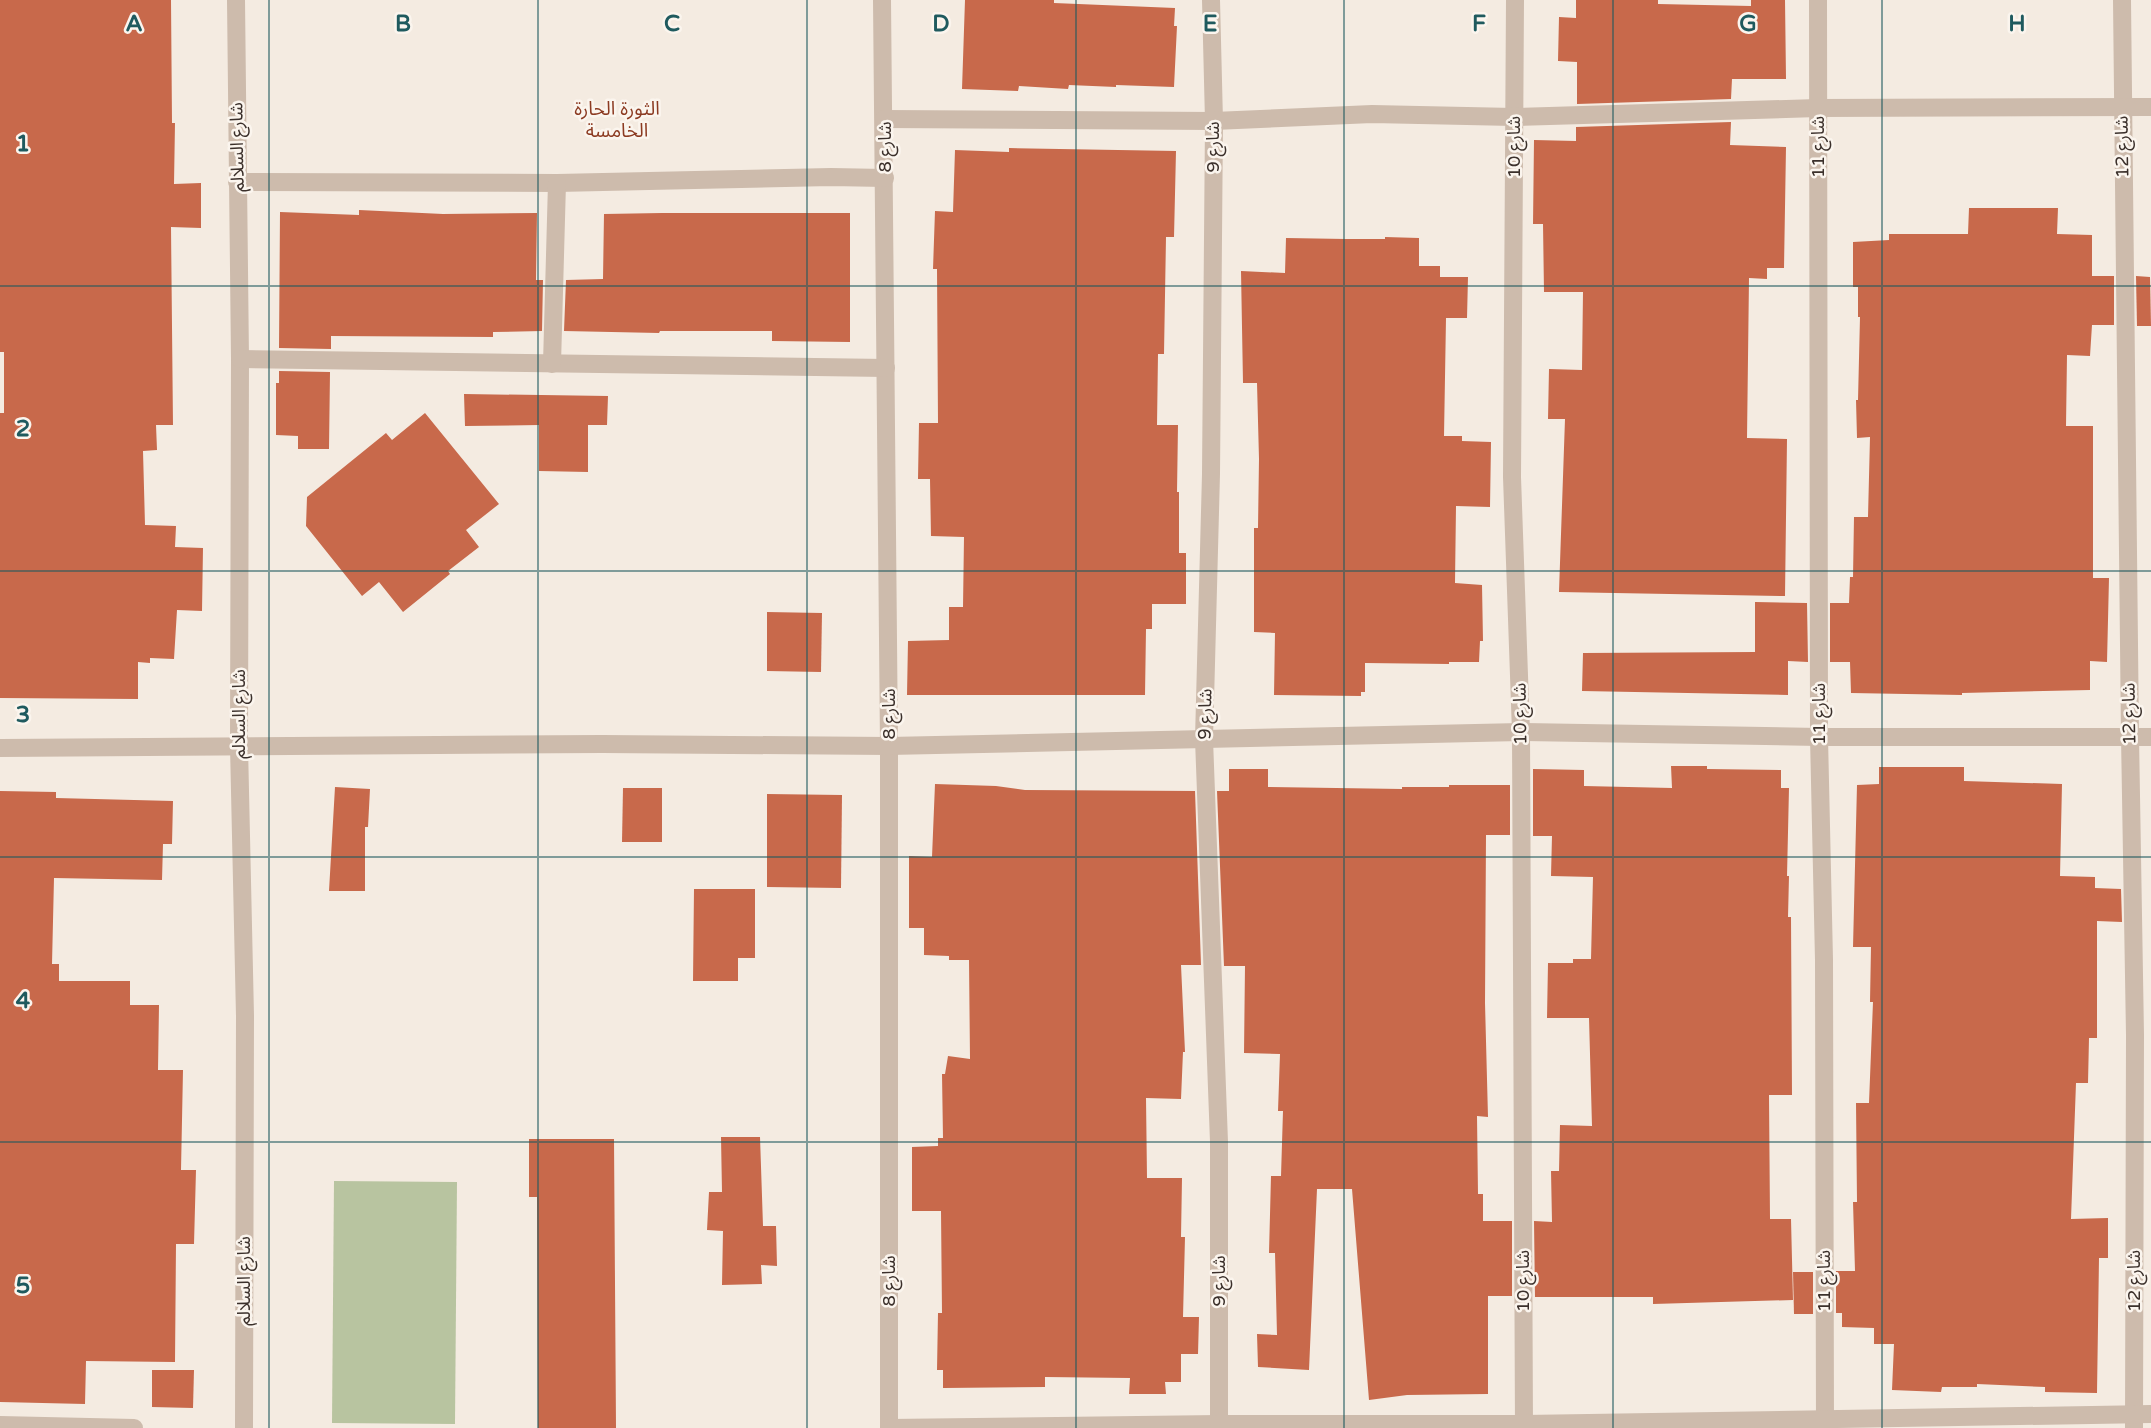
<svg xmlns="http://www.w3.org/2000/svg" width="2151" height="1428" viewBox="0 0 2151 1428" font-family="'Varela Round','Noto Sans Arabic',sans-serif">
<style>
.green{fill:#b8c4a0}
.building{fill:#c8694b}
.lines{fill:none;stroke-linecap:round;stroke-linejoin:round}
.minor{stroke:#cdbbac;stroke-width:18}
.grid{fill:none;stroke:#1f5a5e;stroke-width:2;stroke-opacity:0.55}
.labels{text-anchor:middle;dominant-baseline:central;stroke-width:5;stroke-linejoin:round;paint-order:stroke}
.street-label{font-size:18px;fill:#3b302b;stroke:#fbf5ee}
.neighbourhood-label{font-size:19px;fill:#8c3b22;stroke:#fbf5ee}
.grid-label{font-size:23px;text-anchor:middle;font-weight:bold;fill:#1f5a5e;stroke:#fbf5ee;stroke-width:5;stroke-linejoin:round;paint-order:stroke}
</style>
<rect width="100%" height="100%" fill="#f4ebe1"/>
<!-- green -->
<polygon class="green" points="334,1181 457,1182 455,1424 332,1423"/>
<!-- building -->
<g class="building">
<polygon points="0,0 171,0 172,123 175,123 174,184 201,183 201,228 171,227 173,425 156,425 157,450 143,451 145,525 176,526 175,547 203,548 202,611 177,610 174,659 150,658 150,663 138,662 138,699 0,698 0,413 4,413 4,352 0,352"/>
<polygon points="965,0 1054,0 1054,3 1175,8 1174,26 1177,26 1174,87 1116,85 1116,87 1069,85 1068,89 1019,86 1018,91 962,89"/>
<polygon points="1576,0 1658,0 1658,4 1751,6 1751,0 1785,0 1786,79 1732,79 1731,99 1577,104 1577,62 1558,61 1559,17 1576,18"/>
<polygon points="1731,122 1730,145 1786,147 1784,268 1767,268 1767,279 1749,278 1747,438 1787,439 1785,596 1559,592 1565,419 1548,419 1549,369 1582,370 1583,292 1544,292 1543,224 1533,224 1534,140 1576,141 1576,127"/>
<polygon points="1009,148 1176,151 1174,237 1166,237 1164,354 1158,354 1157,425 1178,425 1177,492 1179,492 1179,553 1186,553 1186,604 1152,604 1152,629 1146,629 1145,695 907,695 908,641 949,640 949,607 963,607 964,537 931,536 930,479 918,479 919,423 938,423 937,269 933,269 935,211 953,212 955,150 1009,152"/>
<polygon points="1969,208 2058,208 2057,234 2092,235 2092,276 2114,276 2114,325 2092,325 2090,356 2067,355 2066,426 2093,426 2093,578 2109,578 2107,662 2090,661 2090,690 1962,693 1962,695 1851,693 1850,662 1830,662 1830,603 1849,603 1850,577 1853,577 1854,517 1868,517 1870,437 1857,438 1856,400 1858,400 1860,317 1858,317 1858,287 1853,287 1853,242 1889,240 1889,234 1968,234"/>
<polygon points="359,210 443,214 537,213 536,280 543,280 542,331 493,332 493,337 331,336 331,349 279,348 280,212 359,215"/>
<polygon points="662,213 850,213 850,342 772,341 772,331 660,331 659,333 564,331 566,280 603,279 604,214"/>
<polygon points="1385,237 1419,238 1419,266 1440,266 1440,277 1468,277 1467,318 1446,318 1444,436 1462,436 1462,441 1491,442 1490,507 1456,506 1455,583 1482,585 1483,641 1480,641 1479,662 1449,662 1449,664 1365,663 1365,692 1361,692 1361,696 1274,695 1275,633 1254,632 1254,528 1258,528 1259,459 1257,383 1243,383 1241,271 1285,273 1286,238 1346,239 1385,239"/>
<polygon points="2136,276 2150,277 2151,326 2137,326"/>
<polygon points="279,371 330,372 329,449 298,449 298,436 276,435 276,383 279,383"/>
<polygon points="464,394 608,396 607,425 588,425 588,472 539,471 539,425 465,426"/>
<polygon points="425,413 499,504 466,530 479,547 448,571 450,574 403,612 379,582 362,596 306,526 307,497 386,433 392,440"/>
<polygon points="1755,602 1807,603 1808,662 1788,661 1788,695 1582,691 1583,653 1755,652"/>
<polygon points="767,612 822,613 821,672 767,671"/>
<polygon points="1671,766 1707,766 1707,769 1781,770 1781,788 1789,788 1787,876 1789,876 1788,917 1791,917 1792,1095 1769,1095 1770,1219 1791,1219 1793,1300 1653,1304 1653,1297 1535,1297 1534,1221 1552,1222 1551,1171 1559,1171 1560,1125 1592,1126 1589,1018 1547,1018 1548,963 1573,963 1573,959 1591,959 1593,877 1551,876 1552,836 1533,836 1533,769 1584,770 1584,786 1672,788"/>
<polygon points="1879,767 1964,767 1964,781 2062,784 2060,876 2095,877 2095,888 2121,889 2122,922 2097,921 2097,1038 2089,1038 2088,1083 2076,1083 2071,1219 2108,1218 2108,1258 2099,1258 2097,1393 2045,1392 2045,1387 1977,1384 1977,1387 1942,1387 1941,1392 1892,1390 1894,1344 1874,1344 1874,1328 1842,1327 1842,1313 1836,1313 1836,1271 1855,1271 1853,1202 1857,1202 1856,1103 1869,1103 1873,1002 1870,1002 1871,947 1853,947 1857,785 1879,784"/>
<polygon points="1229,769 1268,769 1268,787 1402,789 1402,787 1449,787 1449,785 1510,785 1510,835 1486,835 1485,1003 1488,1117 1477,1116 1478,1194 1483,1194 1483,1221 1512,1221 1512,1296 1488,1296 1488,1394 1407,1395 1369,1400 1352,1189 1317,1189 1309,1370 1258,1367 1257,1334 1277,1335 1275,1253 1269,1253 1271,1176 1281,1176 1283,1111 1278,1111 1280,1054 1244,1053 1245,966 1224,966 1217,791 1229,791"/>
<polygon points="935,784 996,786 1025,790 1195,791 1201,965 1181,965 1185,1052 1183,1052 1181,1099 1146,1098 1147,1178 1182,1178 1181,1237 1185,1237 1183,1317 1199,1317 1198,1354 1181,1354 1181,1382 1165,1382 1166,1394 1129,1394 1130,1378 1045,1377 1045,1387 943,1388 943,1370 937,1370 938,1313 942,1313 941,1211 912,1211 912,1147 938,1146 938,1138 943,1138 942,1074 945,1074 948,1056 970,1059 969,960 949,960 949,956 924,955 924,928 909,928 909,856 932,857"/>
<polygon points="335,787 370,789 368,827 365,827 365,891 329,891"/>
<polygon points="623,788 662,788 662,842 622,842"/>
<polygon points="0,791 56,792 56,798 173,801 172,844 163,844 162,880 54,878 52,964 59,964 59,981 130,981 130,1005 159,1005 158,1070 183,1070 181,1170 196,1170 194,1244 176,1244 175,1362 86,1361 85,1404 0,1402"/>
<polygon points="767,794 842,795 841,888 767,887"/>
<polygon points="694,889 755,889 755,958 738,958 738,981 693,981"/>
<polygon points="721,1137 760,1137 763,1226 776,1226 777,1266 761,1265 762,1284 722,1285 723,1231 707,1230 709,1192 722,1192"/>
<polygon points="529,1139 614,1139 616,1428 538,1428 537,1197 529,1197"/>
<polygon points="1793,1272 1813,1272 1813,1314 1794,1314"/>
<polygon points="152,1370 194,1370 193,1408 152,1407"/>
</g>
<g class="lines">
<!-- minor -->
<g class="minor">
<polyline points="236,0 240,359 239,746 245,1016 244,1428"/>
<polyline points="882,0 889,746 889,1428"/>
<polyline points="1211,0 1214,121 1211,474 1204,739 1219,1142 1219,1428"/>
<polyline points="1515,0 1512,477 1521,732 1524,1428"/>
<polyline points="1818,0 1819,737 1824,960 1825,1428"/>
<polyline points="2122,0 2130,736 2135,1035 2134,1428"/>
<polyline points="884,119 1214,121 1372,114 1514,117 1818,108 2151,107"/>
<polyline points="237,182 557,183 831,177 885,178"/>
<polyline points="240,359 886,368"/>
<polyline points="552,364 557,183"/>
<polyline points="0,748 602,744 889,746 1521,732 1819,737 2151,737"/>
<polyline points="0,1425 134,1428"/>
<polyline points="889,1428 1219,1424 1524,1424 2151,1414"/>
</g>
</g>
<!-- grid -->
<path class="grid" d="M 269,0 L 269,1428M 538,0 L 538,1428M 807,0 L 807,1428M 1076,0 L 1076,1428M 1344,0 L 1344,1428M 1613,0 L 1613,1428M 1882,0 L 1882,1428M 0,286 L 2151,286M 0,571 L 2151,571M 0,857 L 2151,857M 0,1142 L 2151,1142"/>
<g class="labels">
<!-- street labels -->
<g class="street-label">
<text transform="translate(237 147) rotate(-91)">شارع السلالم</text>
<text transform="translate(885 147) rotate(-90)">شارع 8</text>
<text transform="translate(1213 147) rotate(-90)">شارع 9</text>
<text transform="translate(1514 147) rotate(-90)">شارع 10</text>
<text transform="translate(1818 147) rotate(-90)">شارع 11</text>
<text transform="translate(2122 147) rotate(-91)">شارع 12</text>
<text transform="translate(239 714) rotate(-90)">شارع السلالم</text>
<text transform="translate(889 714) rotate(-90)">شارع 8</text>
<text transform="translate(1205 714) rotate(-89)">شارع 9</text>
<text transform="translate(1520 714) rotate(-91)">شارع 10</text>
<text transform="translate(1819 714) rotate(-90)">شارع 11</text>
<text transform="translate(2129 714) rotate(-91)">شارع 12</text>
<text transform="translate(244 1281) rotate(-90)">شارع السلالم</text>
<text transform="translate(889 1281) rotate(-90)">شارع 8</text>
<text transform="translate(1219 1281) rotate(-90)">شارع 9</text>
<text transform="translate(1523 1281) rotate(-90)">شارع 10</text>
<text transform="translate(1824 1281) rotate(-90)">شارع 11</text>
<text transform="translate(2134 1281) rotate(-90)">شارع 12</text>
</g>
<!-- neighbourhood labels -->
<g class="neighbourhood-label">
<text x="617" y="109">الثورة الحارة<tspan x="617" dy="22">الخامسة</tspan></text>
</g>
</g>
<g class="grid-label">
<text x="134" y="31">A</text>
<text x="403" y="31">B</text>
<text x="672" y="31">C</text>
<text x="941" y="31">D</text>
<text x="1210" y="31">E</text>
<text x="1479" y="31">F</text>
<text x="1748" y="31">G</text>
<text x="2017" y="31">H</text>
<text x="23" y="151">1</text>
<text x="23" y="436">2</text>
<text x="23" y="722">3</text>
<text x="23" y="1008">4</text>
<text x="23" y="1293">5</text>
</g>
</svg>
